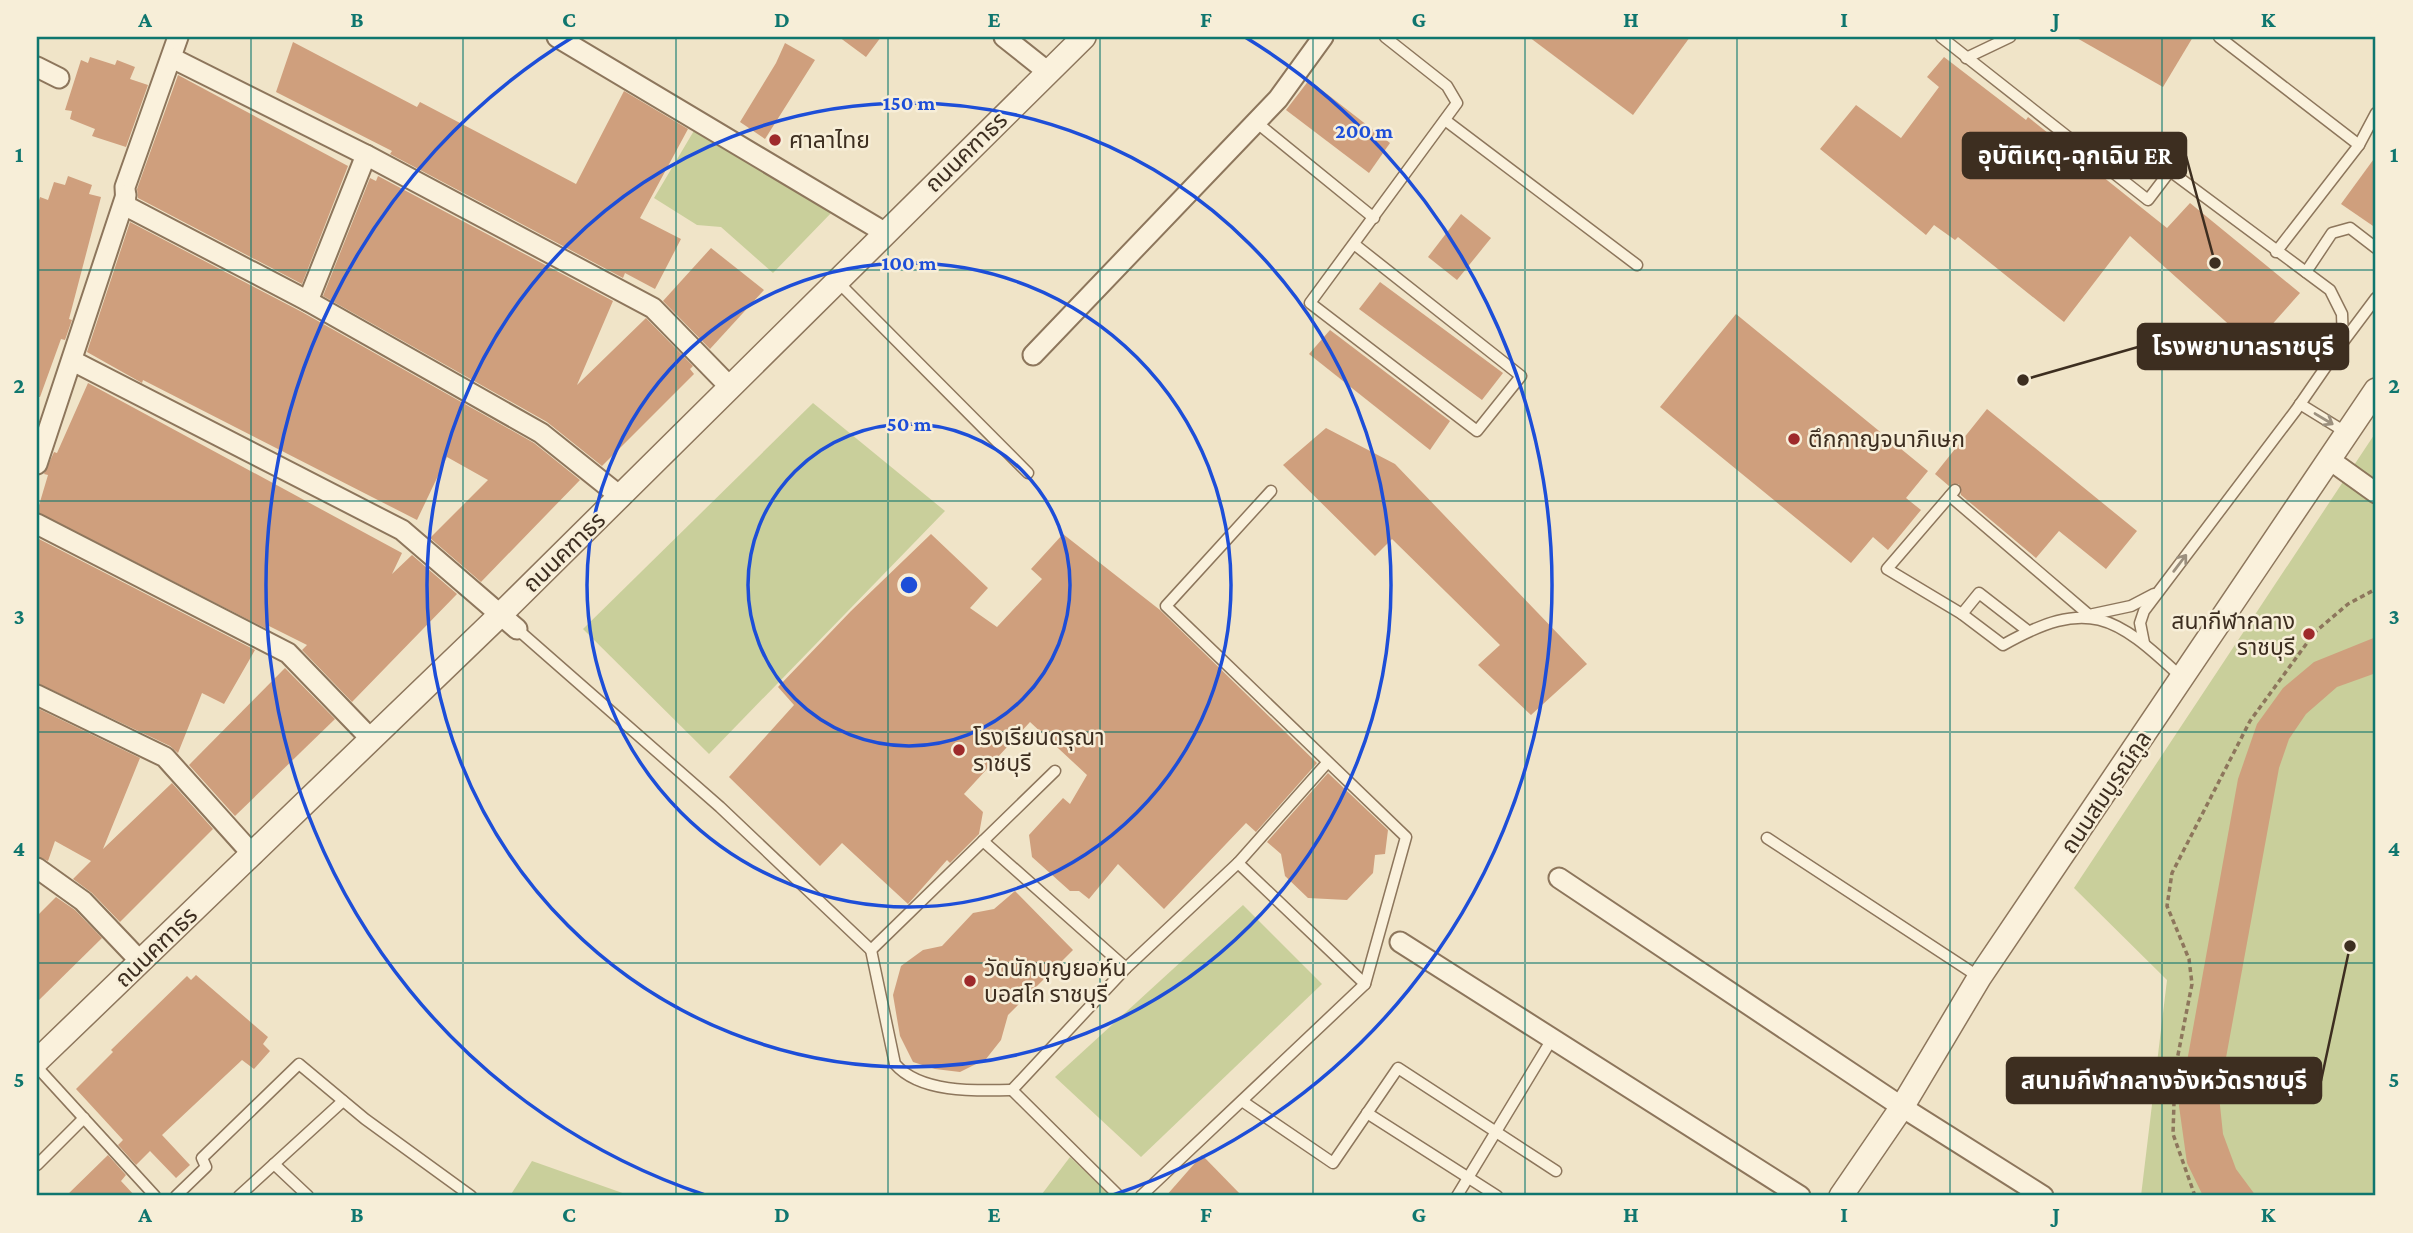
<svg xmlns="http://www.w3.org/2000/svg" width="2413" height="1233" viewBox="0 0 2413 1233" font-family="'Crimson Pro','Noto Sans Thai',serif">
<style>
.green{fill:#c9cf9b}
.building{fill:#cf9f7d}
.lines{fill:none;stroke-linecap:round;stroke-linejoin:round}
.service-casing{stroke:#8d765c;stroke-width:13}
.minor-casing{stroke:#8d765c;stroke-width:23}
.tertiary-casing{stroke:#8d765c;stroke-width:26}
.path{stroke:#8d765c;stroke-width:3.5;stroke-dasharray:5 3.5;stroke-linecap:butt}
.service{stroke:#faf1dc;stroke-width:10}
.minor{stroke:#faf1dc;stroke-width:19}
.tertiary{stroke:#faf1dc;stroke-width:23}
.oneway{stroke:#9c907e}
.grid{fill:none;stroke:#0f766e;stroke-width:2;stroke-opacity:0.55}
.ring{fill:none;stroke:#1d4ed8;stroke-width:3.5}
.poi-dot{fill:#9e2a2b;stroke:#f7eed8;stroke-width:2.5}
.labels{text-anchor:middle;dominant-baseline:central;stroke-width:5;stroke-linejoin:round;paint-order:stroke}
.poi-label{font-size:23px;fill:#3d2e20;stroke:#f7eed8;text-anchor:start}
.street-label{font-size:23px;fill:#3d2e20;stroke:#f7eed8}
.centre{fill:#1d4ed8;stroke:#f7eed8;stroke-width:3.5}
.ring-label{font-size:21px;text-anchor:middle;font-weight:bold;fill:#1d4ed8;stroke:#f7eed8;stroke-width:5;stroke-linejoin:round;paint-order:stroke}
.leader{fill:none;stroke:#3d2e20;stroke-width:2.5}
.callout-dot{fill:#3d2e20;stroke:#f7eed8;stroke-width:2.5}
.callout{fill:#3d2e20;stroke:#3d2e20;stroke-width:2.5}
.callout-label{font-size:24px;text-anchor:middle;font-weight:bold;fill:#fff}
.neatline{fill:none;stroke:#0f766e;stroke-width:2.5}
.grid-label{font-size:23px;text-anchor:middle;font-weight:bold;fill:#0f766e}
</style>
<rect width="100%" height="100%" fill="#f0e4c8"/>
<!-- green -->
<g class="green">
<polygon points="695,129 833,211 773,273 721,227 697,225 654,198"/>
<polygon points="813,403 945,511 709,754 583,629"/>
<polygon points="2376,432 2376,1196 2141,1196 2167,980 2074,888"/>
<polygon points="1243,905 1322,984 1141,1157 1055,1077"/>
<polygon points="1070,1157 1111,1196 1044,1196 1042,1194"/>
<polygon points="532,1161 631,1196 510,1196"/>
</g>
<!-- building -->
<g class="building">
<polygon points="839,37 881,37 866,57"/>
<polygon points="1529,37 1690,37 1633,115"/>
<polygon points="2075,37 2193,37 2163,87"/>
<polygon points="293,42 417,107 420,102 576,184 624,91 688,129 640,218 681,239 655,289 625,273 623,278 390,154 392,151 276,92"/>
<polygon points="785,43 815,60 765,139 740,122 776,63"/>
<polygon points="90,57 115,65 117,60 135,67 130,79 148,85 126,147 92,136 95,129 70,119 72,111 65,110 81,60 88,63"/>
<polygon points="1944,57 2026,120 2028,117 2167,228 2190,203 2300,293 2253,346 2130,236 2064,322 1958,237 1955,240 1934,225 1926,235 1820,149 1856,105 1901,138 1939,87 1927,77"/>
<polygon points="178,75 348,166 302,284 138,198 137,189"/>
<polygon points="1309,80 1390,143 1369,173 1286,110"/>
<polygon points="2376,156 2376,228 2341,204"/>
<polygon points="68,176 92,185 89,194 101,197 69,319 72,320 65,340 61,339 40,397 37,397 37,207 40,197 48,200 54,182 65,185"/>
<polygon points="378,176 613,301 577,385 646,318 693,366 690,369 694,374 602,466 547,422 323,296 370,178 376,181"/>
<polygon points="1461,214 1491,238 1457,280 1428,257"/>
<polygon points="130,222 302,312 534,443 580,480 481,582 430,538 488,480 447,457 417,520 143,380 142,383 87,352"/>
<polygon points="711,248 764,290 710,349 663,301"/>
<polygon points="1380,282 1503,373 1482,400 1359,309"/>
<polygon points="1736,314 1928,471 1906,498 1921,510 1888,550 1873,537 1851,563 1660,407"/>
<polygon points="1330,330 1450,421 1430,450 1309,354"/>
<polygon points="88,383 402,553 392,574 412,555 457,594 352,702 302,650 307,645 269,626 267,629 37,512 48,475 44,474 54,452 57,453"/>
<polygon points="1987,409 2137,531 2106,569 2059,531 2036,558 1961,495 1959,484 1949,486 1935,474"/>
<polygon points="1326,428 1395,464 1587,664 1531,715 1478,665 1500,645 1392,539 1375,556 1283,465"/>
<polygon points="931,534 988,588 970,608 997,627 1042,579 1031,569 1063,534 1160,610 1317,763 1256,832 1246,823 1164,909 1118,864 1089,899 1079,891 1070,891 1032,857 1029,835 1063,798 1070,804 1087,775 1030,722 964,794 983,812 979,834 950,863 947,860 908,904 842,843 820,866 729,777 794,705 778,687 851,611"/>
<polygon points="37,538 255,650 224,704 202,693 178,753 170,746 37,683"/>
<polygon points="2376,637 2376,673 2337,687 2306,714 2289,739 2279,768 2219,1096 2223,1134 2236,1169 2256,1196 2203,1196 2187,1163 2179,1106 2238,779 2257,724 2283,688 2314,662"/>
<polygon points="285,668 335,719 235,816 189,765"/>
<polygon points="37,708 140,758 103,849 172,783 213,829 120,922 92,893 73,879 91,861 55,841 48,861 37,856"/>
<polygon points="1328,773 1388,830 1385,854 1375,855 1373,873 1347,900 1308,898 1285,876 1281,854 1267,842"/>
<polygon points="1015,891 1073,950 1008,1015 1001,1040 986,1059 960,1072 935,1069 913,1062 900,1036 893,995 901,966 923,950 942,946 973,913 994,909"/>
<polygon points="56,897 75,910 102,938 37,1002 37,916"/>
<polygon points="196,975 268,1037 263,1044 270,1051 254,1069 242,1060 162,1135 190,1165 176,1178 150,1151 136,1165 118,1145 123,1140 76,1089 113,1052 111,1050 187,976 191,980"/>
<polygon points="108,1155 126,1175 121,1181 135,1196 66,1196"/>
<polygon points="1202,1155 1242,1196 1166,1196"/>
</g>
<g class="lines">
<defs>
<g id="service">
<polyline points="1941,37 2148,200 2170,171 2330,290 2342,314 2343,342 2296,410 2144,611 2140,623 2144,643"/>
<polyline points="2219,37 2359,145"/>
<polyline points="1966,58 2010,37"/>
<polyline points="1445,120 1637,265"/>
<polyline points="1256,122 1374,218"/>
<polyline points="1354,244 1521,376 1477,431 1310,303 1457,103 1447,86 1385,37"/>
<polyline points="2276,252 2359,145 2376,113"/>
<polyline points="2306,272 2332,233 2350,228 2376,248"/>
<polyline points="837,281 1028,473"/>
<polyline points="2343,342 2376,298"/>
<polyline points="2300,404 2347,433"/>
<path d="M 1955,490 L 1887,569 L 1962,614 L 2003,645 C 2088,597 2115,615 2181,677"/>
<polyline points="1950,496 2089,615 2131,606 2154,594"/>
<polyline points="1962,614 1979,593 2028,631"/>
<polyline points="517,629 720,807 871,950 1055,771"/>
<polyline points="1767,838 1979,977"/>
<polyline points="983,841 1126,968 1012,1090 1119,1196"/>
<polyline points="1238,863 1327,763"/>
<path d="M 871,950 L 895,1064 C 920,1093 975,1091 1012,1090"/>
<polyline points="1126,968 1238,863 1365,984"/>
<polyline points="37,1067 155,1196"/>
<polyline points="1242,1101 1333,1163 1398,1068 1556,1171"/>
<polyline points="1367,1113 1497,1196"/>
<polyline points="274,1164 308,1196"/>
<polyline points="37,1165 84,1118"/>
<polyline points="176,1196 206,1167 202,1158 299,1064 365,1119 471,1196"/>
<polyline points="239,1196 343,1101"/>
<polyline points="1141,1196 1365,984 1406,837 1166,606 1271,491"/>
<polyline points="1457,1196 1552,1039"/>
</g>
<g id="minor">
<polyline points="178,37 125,187 126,206 308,301 541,433 621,497"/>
<polyline points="557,37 884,232"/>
<polyline points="1004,37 1048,72"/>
<polyline points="172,58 366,155 653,308 731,388"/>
<polyline points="37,67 59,78"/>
<polyline points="308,301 366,155"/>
<polyline points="1033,355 1278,99 1323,37"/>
<polyline points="73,361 402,530 517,629"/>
<polyline points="2330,460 2376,493"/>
<polyline points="37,464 126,195"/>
<polyline points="37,524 288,653 371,739"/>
<polyline points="37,695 165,757 253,855"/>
<polyline points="37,868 83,901 141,962"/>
<polyline points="1559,878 1902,1107 2043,1196"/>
<polyline points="1400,942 1800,1196"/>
</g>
<g id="tertiary">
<polyline points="37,1061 501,614 1084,37"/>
<polyline points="1841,1196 1902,1107 1979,978 2376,390"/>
</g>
</defs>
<!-- service casing -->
<use href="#service" class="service-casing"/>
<!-- minor casing -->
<use href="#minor" class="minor-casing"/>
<!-- tertiary casing -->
<use href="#tertiary" class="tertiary-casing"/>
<!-- path -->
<polyline class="path" points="2195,1196 2173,1134 2175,1070 2192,984 2189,959 2167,906 2172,873 2250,721 2315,632 2348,604 2376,589"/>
<!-- service -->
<use href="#service" class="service"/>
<!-- minor -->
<use href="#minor" class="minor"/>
<!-- tertiary -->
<use href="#tertiary" class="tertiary"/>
</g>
<!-- one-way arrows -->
<defs><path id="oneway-shaft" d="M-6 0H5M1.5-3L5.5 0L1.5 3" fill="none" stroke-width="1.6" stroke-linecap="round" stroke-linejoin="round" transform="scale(1.75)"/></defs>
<g class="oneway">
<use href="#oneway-shaft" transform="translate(2324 419) rotate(31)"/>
<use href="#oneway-shaft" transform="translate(2180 563) rotate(-53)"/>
</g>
<!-- grid -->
<path class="grid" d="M 251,37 L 251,1196M 463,37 L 463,1196M 676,37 L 676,1196M 888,37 L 888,1196M 1100,37 L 1100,1196M 1313,37 L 1313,1196M 1525,37 L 1525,1196M 1737,37 L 1737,1196M 1950,37 L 1950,1196M 2162,37 L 2162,1196M 37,270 L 2376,270M 37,501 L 2376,501M 37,732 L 2376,732M 37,963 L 2376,963"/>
<!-- distance rings -->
<g class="ring">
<circle cx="909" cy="585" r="161"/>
<circle cx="909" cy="585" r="322"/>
<circle cx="909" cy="585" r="482"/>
<path d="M705 1195A643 643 0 0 1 573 37M1245 37A643 643 0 0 1 1113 1195"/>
</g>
<!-- markers -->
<g class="poi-dot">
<circle cx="775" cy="140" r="7"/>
<circle cx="1794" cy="439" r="7"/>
<circle cx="2309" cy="634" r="7"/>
<circle cx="959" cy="750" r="7"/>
<circle cx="970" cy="981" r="7"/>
</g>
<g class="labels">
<!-- poi labels -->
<g class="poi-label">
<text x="789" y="140">ศาลาไทย</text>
<text x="1808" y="439">ตึกกาญจนาภิเษก</text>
<text x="2295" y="621" text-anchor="end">สนากีฬากลาง<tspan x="2295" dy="26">ราชบุรี</tspan></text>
<text x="973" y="737">โรงเรียนดรุณา<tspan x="973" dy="26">ราชบุรี</tspan></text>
<text x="984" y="968">วัดนักบุญยอห์น<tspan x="984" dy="26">บอสโก ราชบุรี</tspan></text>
</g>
<!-- street labels -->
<g class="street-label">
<text transform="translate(966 152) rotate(-44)">ถนนคฑาธร</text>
<text transform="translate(564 552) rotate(-44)">ถนนคฑาธร</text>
<text transform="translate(2106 792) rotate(-56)">ถนนสมบูรณ์กูล</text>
<text transform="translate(156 947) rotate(-44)">ถนนคฑาธร</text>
</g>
</g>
<circle cx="909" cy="585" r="10" class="centre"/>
<g class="ring-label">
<text x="909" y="110">150 m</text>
<text x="1364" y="138">200 m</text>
<text x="909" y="270">100 m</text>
<text x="909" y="431">50 m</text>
</g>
<!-- callouts -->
<path class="leader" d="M2215 263L2186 156M2023 380L2138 347M2350 946L2321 1081"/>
<g class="callout-dot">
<circle cx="2215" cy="263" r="7"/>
<circle cx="2023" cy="380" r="7"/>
<circle cx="2350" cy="946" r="7"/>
</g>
<g class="callout">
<rect x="1963" y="133" width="223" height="45" rx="7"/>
<rect x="2138" y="324" width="210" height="45" rx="7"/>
<rect x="2007" y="1058" width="314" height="45" rx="7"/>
</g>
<g class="callout-label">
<text x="2075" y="164">อุบัติเหตุ-ฉุกเฉิน ER</text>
<text x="2243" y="355">โรงพยาบาลราชบุรี</text>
<text x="2164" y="1089">สนามกีฬากลางจังหวัดราชบุรี</text>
</g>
<!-- border -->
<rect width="2413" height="1233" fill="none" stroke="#f7eed8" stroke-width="77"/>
<rect x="38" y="38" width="2336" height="1156" class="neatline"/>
<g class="grid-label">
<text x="145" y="27">A</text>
<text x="357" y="27">B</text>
<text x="569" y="27">C</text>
<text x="782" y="27">D</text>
<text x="994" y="27">E</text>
<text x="1206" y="27">F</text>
<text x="1419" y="27">G</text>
<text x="1631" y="27">H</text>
<text x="1844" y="27">I</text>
<text x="2056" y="27">J</text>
<text x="2268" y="27">K</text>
<text x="19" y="162">1</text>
<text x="2394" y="162">1</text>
<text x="19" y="393">2</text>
<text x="2394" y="393">2</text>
<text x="19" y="624">3</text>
<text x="2394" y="624">3</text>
<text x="19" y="856">4</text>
<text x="2394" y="856">4</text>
<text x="19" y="1087">5</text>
<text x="2394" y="1087">5</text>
<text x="145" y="1222">A</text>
<text x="357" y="1222">B</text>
<text x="569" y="1222">C</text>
<text x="782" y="1222">D</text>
<text x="994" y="1222">E</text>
<text x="1206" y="1222">F</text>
<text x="1419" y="1222">G</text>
<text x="1631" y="1222">H</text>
<text x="1844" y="1222">I</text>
<text x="2056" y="1222">J</text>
<text x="2268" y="1222">K</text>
</g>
</svg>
